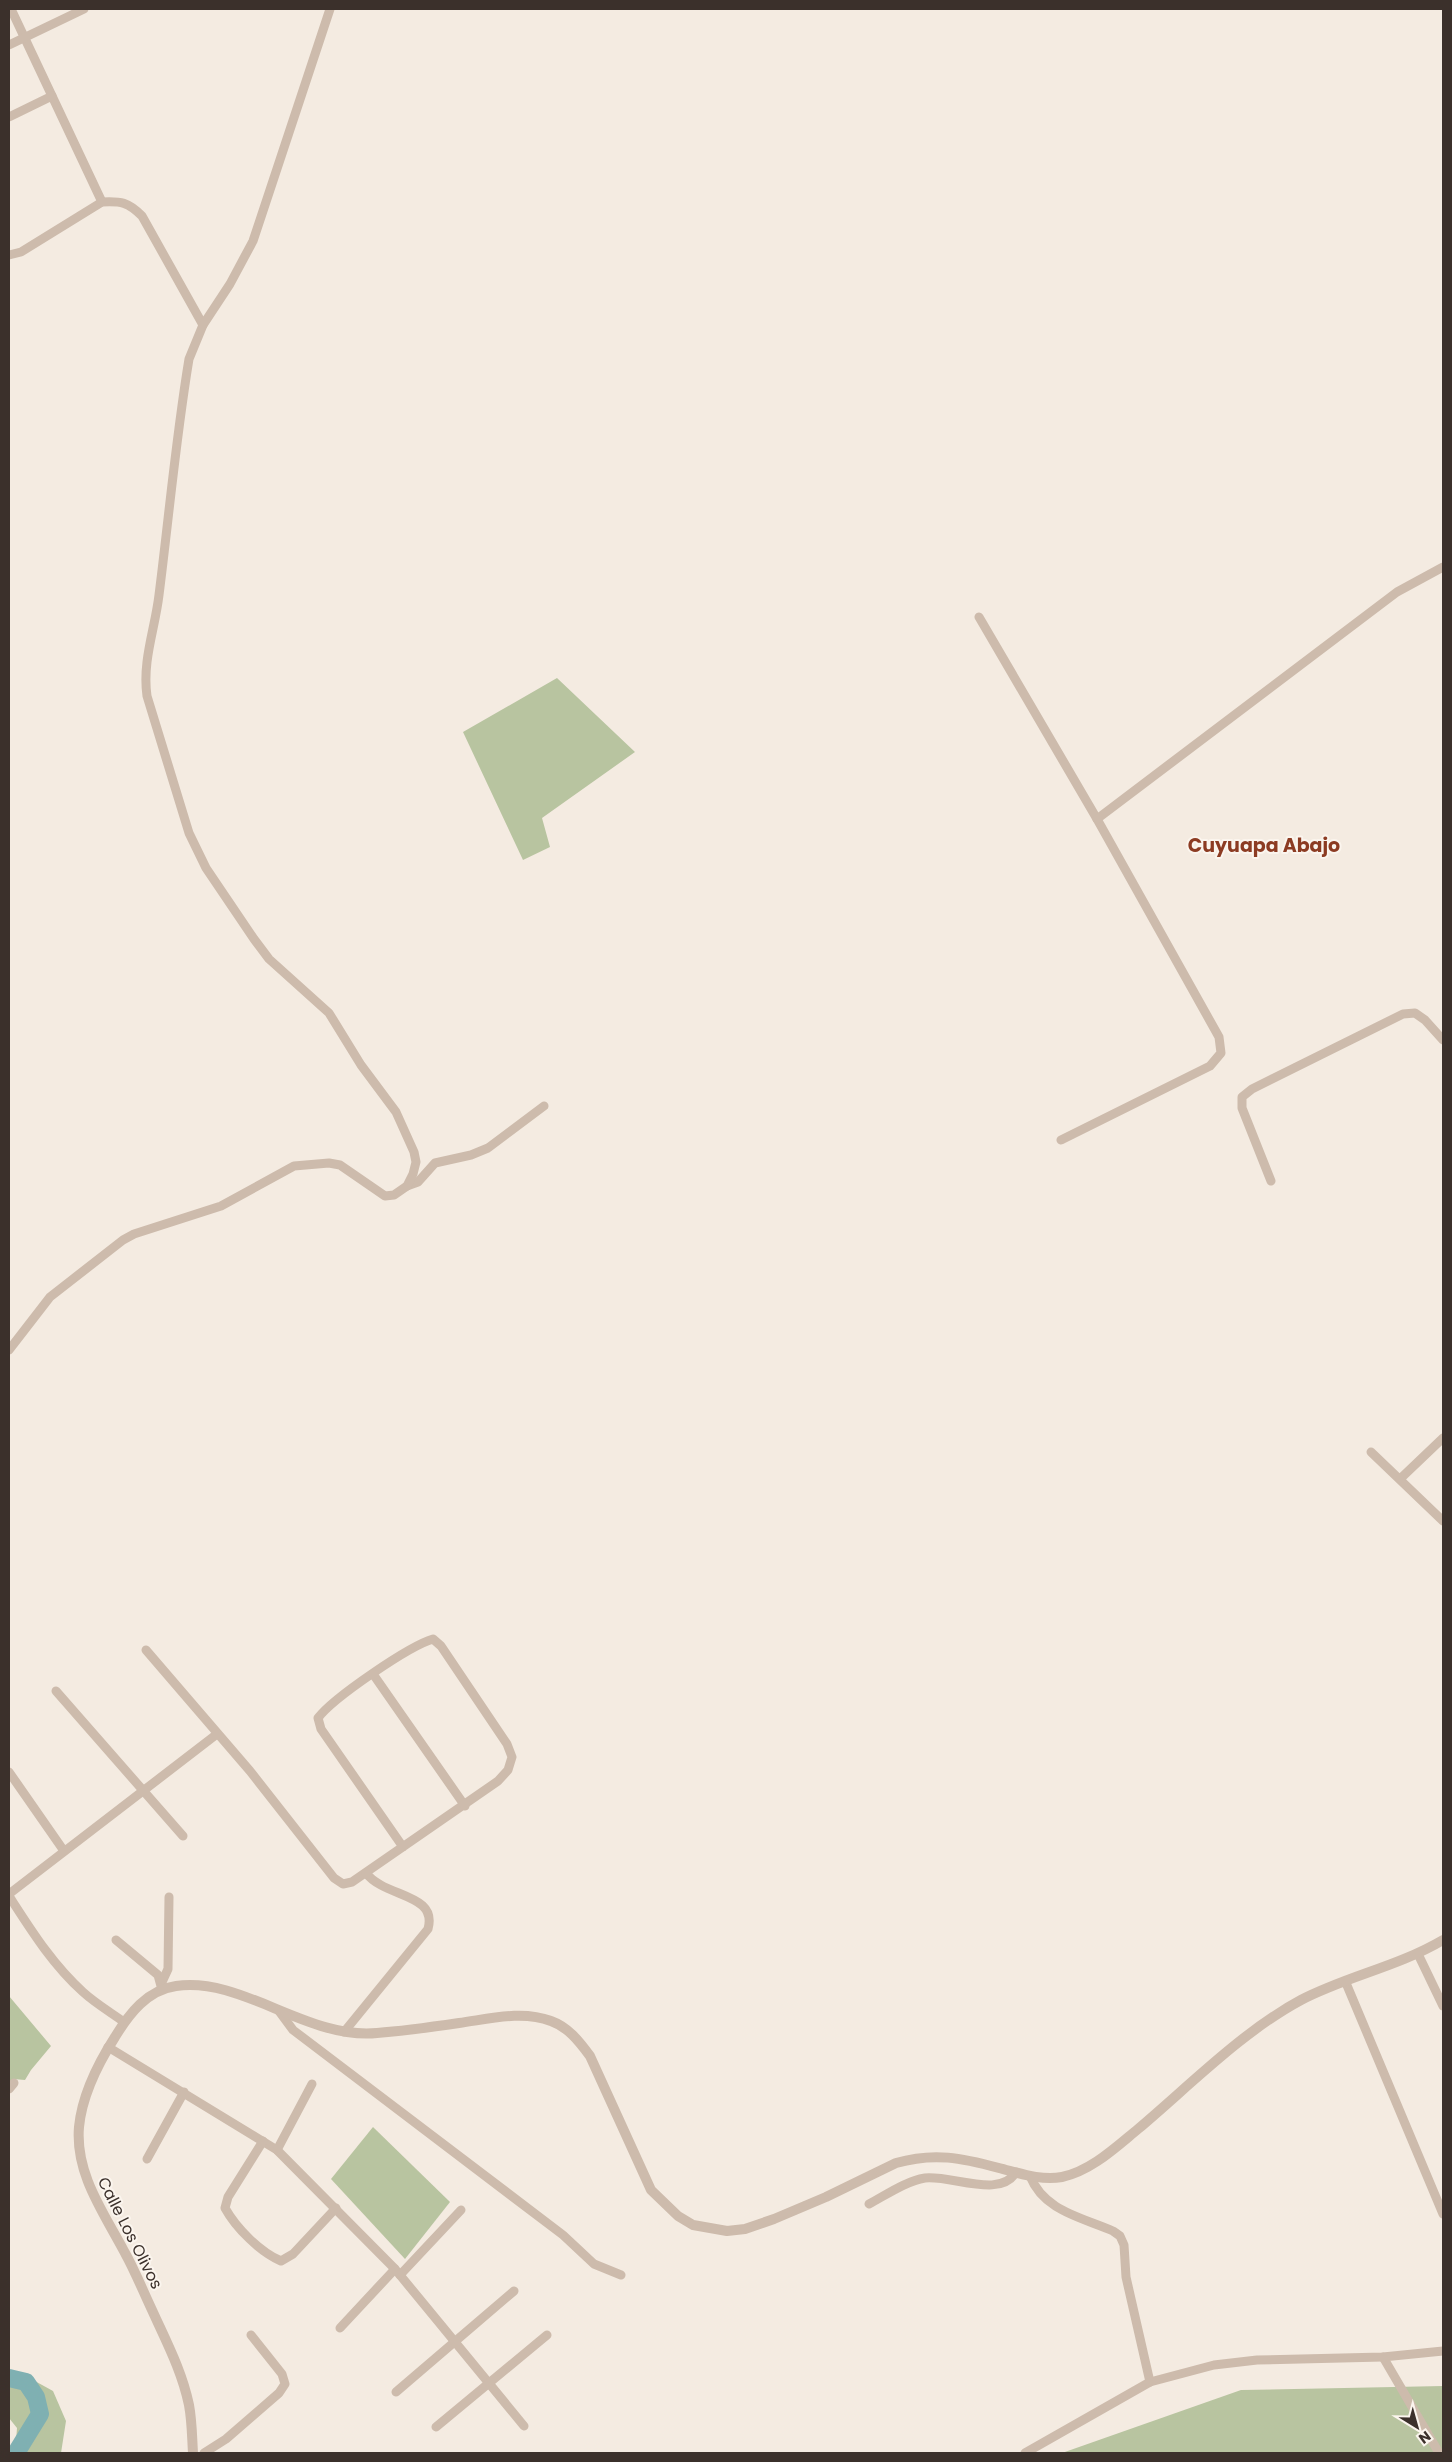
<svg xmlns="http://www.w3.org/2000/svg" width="1452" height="2462" viewBox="0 0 1452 2462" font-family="Poppins,sans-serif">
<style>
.green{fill:#b8c4a0}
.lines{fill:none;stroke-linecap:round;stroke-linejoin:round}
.river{stroke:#7fb0b2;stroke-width:18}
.minor{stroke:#cdbbac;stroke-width:9}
.tertiary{stroke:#cdbbac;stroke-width:10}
.labels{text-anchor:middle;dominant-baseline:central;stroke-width:4;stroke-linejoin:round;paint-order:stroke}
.street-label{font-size:16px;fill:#3b302b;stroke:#fbf5ee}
.quarter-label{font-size:19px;font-weight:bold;fill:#8c3b22;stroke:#fbf5ee}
</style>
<rect width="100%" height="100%" fill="#f4ebe1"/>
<!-- green -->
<g class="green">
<polygon points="557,678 635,752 542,818 550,847 523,860 463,732"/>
<polygon points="9,1996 51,2046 31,2070 25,2080 13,2079 9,2083"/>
<polygon points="373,2127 450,2202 405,2259 331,2179"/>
<polygon points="9,2374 33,2380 53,2391 66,2421 61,2453 9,2453 16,2441 17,2428 9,2418"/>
<polygon points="1443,2386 1443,2453 1062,2453 1241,2390"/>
</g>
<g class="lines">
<!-- river -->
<polyline class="river" points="9,2378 26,2382 36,2397 40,2414 16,2453"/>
<!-- minor -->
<g class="minor">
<polyline points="11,9 102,202"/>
<polyline points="9,45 84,9"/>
<polyline points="9,117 52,96"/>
<path d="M 9,255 L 21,252 L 102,202 C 121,201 128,202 142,216 L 203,325"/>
<polyline points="979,617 1097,819 1219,1037 1221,1053 1210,1066 1061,1140"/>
<polyline points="1097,819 1397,592 1443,567"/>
<polyline points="1271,1181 1242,1108 1242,1097 1252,1089 1403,1014 1415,1013 1425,1020 1443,1040"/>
<polyline points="407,1186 418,1182 435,1163 471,1155 488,1148 544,1106"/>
<path d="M 9,1350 L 50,1297 L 123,1240 L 134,1234 L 221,1206 L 294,1166 L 329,1163 L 340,1165 L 385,1196 L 394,1195 L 407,1186 L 413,1174 L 416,1162 L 414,1152 L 396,1112 L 361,1065 L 329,1013 L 269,959 L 254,939 L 206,868 L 189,833 L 147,696 C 142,661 155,629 159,595 C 169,516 176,437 189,359 L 203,325 L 230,284 L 253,241 L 330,9"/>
<polyline points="1371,1452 1443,1521"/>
<polyline points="1400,1479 1443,1438"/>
<path d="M 146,1650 L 250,1771 L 334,1878 L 343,1884 L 352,1882 L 498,1781 L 508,1770 L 512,1757 L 507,1744 L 441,1646 L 433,1639 C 409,1646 333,1698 318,1718 L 321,1729 L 403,1847"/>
<polyline points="373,1674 465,1806"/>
<polyline points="56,1691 183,1836"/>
<polyline points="9,1772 64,1851"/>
<polyline points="9,1894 217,1734"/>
<path d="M 9,1896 C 31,1930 52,1964 83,1992 C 95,2003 110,2012 124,2022"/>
<polyline points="116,1940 158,1975 161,1986"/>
<polyline points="1418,1954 1443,2006"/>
<polyline points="162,1982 168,1969 169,1897"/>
<polyline points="1346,1983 1443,2214"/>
<polyline points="279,2011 293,2030 563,2235 594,2264 621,2275"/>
<path d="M 344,2032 L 428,1929 C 438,1893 385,1898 366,1873"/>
<polyline points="108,2047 277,2150 395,2269 524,2426"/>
<polyline points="9,2089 14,2083"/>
<path d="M 263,2141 L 228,2197 L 225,2208 C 236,2228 260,2252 281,2261 L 293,2254 L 336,2208"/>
<polyline points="277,2150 312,2084"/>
<polyline points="147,2159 184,2092"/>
<path d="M 1030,2176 C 1044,2211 1081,2217 1113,2231 L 1120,2236 L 1124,2245 L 1126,2277 L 1150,2382"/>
<path d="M 869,2204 C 886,2195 906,2181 925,2178 C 952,2175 1001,2199 1016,2172"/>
<polyline points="400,2275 461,2210"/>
<polyline points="340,2328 395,2269"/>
<polyline points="1383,2357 1439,2453"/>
<polyline points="396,2392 514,2291"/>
<polyline points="436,2427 547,2335"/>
<polyline points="204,2453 226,2439 279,2393 285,2384 282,2374 251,2335"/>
<polyline points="1025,2453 1150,2382 1214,2365 1257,2360 1383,2357 1443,2351"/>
</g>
<!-- tertiary -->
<path class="tertiary" d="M 193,2453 C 192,2437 192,2421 189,2405 C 182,2371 166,2341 152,2310 C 143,2291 135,2271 125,2253 C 104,2213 75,2174 79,2127 C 82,2096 99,2062 115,2037 C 129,2014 147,1990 176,1986 C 241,1976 308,2040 377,2033 C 405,2031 432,2027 459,2023 C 489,2019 522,2010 551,2021 C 568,2027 579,2041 590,2056 L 651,2190 L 678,2216 L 693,2225 L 727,2231 L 745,2229 L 774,2219 L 826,2197 L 896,2163 C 934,2152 962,2158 999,2168 C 1019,2173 1041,2181 1062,2177 C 1091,2171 1116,2147 1138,2129 C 1189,2086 1243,2031 1301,2000 C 1347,1976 1397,1967 1443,1940"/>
</g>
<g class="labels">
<!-- street labels -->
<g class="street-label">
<text transform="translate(130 2233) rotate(63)">Calle Los Olivos</text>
</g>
<!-- quarter labels -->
<g class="quarter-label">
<text x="1264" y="845">Cuyuapa Abajo</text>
</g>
</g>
<!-- border -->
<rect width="1452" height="2462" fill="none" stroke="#3b302b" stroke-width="20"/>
<!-- north arrow -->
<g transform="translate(1417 2427) rotate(143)" stroke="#fbf5ee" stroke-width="4" paint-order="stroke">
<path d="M0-4L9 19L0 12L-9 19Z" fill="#3b302b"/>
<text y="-8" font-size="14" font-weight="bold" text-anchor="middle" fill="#3b302b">N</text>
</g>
</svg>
